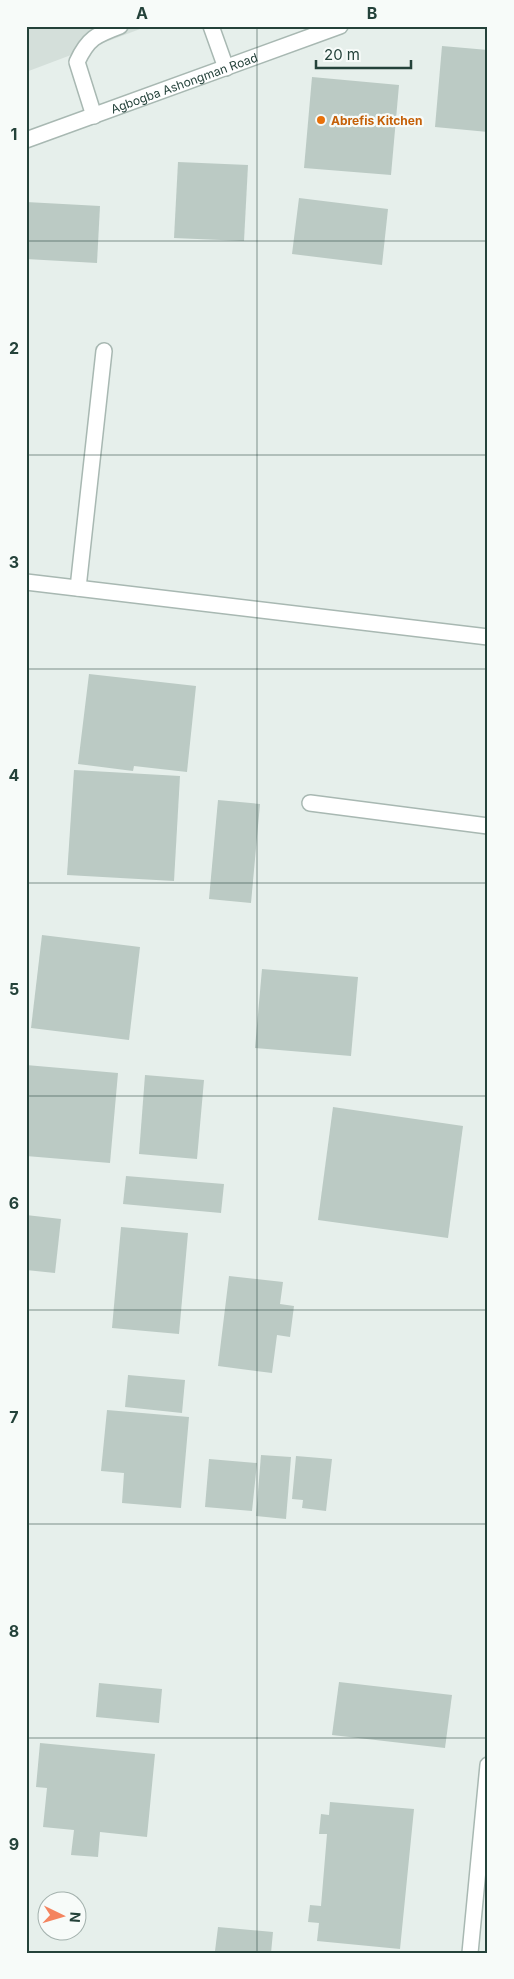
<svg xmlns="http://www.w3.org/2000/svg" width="514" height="1979" viewBox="0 0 514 1979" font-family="Inter,sans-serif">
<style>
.built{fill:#d4dfda}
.building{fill:#bbcac4}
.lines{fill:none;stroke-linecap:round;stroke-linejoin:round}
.minor-casing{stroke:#a8b8b2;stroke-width:18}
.minor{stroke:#fff;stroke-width:15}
.grid{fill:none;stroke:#24423a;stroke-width:1;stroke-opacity:0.55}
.food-dot{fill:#e8710a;stroke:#f7fbf9;stroke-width:2}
.labels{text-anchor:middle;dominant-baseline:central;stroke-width:4.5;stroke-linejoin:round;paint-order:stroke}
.street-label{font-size:12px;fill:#24423a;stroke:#f7fbf9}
.food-label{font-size:12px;font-weight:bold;fill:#c56008;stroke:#f7fbf9;text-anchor:start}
.neatline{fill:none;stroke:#24423a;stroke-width:2}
.grid-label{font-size:16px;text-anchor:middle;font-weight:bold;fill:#24423a}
</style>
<rect width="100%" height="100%" fill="#e6efeb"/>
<!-- built -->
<polygon class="built" points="26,26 148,26 26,72"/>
<!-- building -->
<g class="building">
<polygon points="442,46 488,50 488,132 435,127"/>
<polygon points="312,77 399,85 391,175 304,168"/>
<polygon points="178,162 248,165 244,241 174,238"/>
<polygon points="299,198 388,209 382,265 292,254"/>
<polygon points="26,202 100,206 97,263 26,259"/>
<polygon points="89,674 196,686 187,772 134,766 133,771 78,764"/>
<polygon points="74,770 180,776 174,881 67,875"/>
<polygon points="218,800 260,804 251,903 209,899"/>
<polygon points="42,935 140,947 129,1040 31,1028"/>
<polygon points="262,969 358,977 351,1056 255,1048"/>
<polygon points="26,1065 118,1073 110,1163 26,1156"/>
<polygon points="145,1075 204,1080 197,1159 139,1154"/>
<polygon points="333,1107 463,1126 448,1238 318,1220"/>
<polygon points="126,1176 224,1184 221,1213 123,1204"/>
<polygon points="26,1215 61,1219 55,1273 26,1270"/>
<polygon points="121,1227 188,1233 179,1334 112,1328"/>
<polygon points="229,1276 283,1282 280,1304 294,1306 290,1337 277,1335 272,1373 218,1366"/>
<polygon points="128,1375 185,1380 182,1413 125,1407"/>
<polygon points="107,1410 189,1417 181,1508 122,1503 124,1473 101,1471"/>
<polygon points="261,1455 291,1457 286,1519 256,1516"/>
<polygon points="296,1456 332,1459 326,1511 302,1508 303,1500 292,1499"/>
<polygon points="209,1459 257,1463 252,1511 205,1507"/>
<polygon points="339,1682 452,1695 445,1748 332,1735"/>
<polygon points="99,1683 162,1689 159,1723 96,1717"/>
<polygon points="40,1743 155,1754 147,1837 100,1832 98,1857 71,1855 74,1830 43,1827 47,1788 36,1787"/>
<polygon points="330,1802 414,1809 400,1949 317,1941 319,1923 308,1922 310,1905 321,1906 327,1834 319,1834 321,1814 329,1815"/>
<polygon points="218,1927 273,1932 271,1953 215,1951"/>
</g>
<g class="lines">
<defs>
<g id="minor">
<polyline points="211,26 226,68"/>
<path d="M 94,116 L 77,62 C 88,38 96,35 120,26"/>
<path id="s1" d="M 26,140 L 340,26"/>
<polyline points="26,582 488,637"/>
<polyline points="78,588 104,351"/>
<polyline points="310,803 488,826"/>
<polyline points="470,1953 488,1765"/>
</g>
</defs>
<!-- minor casing -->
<use href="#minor" class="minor-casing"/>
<!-- minor -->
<use href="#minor" class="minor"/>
</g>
<!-- grid -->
<path class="grid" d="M 257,26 L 257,1953M 26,241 L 488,241M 26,455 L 488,455M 26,669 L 488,669M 26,883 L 488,883M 26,1096 L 488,1096M 26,1310 L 488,1310M 26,1524 L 488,1524M 26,1738 L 488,1738"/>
<!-- markers -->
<circle class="food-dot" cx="321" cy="120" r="5"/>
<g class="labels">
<!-- street labels -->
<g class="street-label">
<text stroke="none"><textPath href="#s1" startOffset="168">Agbogba Ashongman Road</textPath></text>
</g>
<!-- food labels -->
<g class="food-label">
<text x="331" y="120">Abrefis Kitchen</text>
</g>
</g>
<!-- border -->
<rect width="514" height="1979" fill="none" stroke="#f7fbf9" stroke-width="55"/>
<!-- north arrow -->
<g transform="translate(62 1916) rotate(95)"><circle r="24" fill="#f7fbf9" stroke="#a3b1ad"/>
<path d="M0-4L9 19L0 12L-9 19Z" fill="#f4845f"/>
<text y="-8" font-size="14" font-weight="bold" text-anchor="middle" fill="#24423a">N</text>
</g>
<!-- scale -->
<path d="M316 60v8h95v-8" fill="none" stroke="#24423a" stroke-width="2.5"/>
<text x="324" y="60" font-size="15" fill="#24423a" stroke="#f7fbf9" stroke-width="4" paint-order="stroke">20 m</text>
<rect x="28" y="28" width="458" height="1924" class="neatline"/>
<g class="grid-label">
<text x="142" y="19">A</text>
<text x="372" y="19">B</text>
<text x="14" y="140">1</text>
<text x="14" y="354">2</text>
<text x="14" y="568">3</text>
<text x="14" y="781">4</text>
<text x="14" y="995">5</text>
<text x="14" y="1209">6</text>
<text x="14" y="1423">7</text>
<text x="14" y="1637">8</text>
<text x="14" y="1850">9</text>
</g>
</svg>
